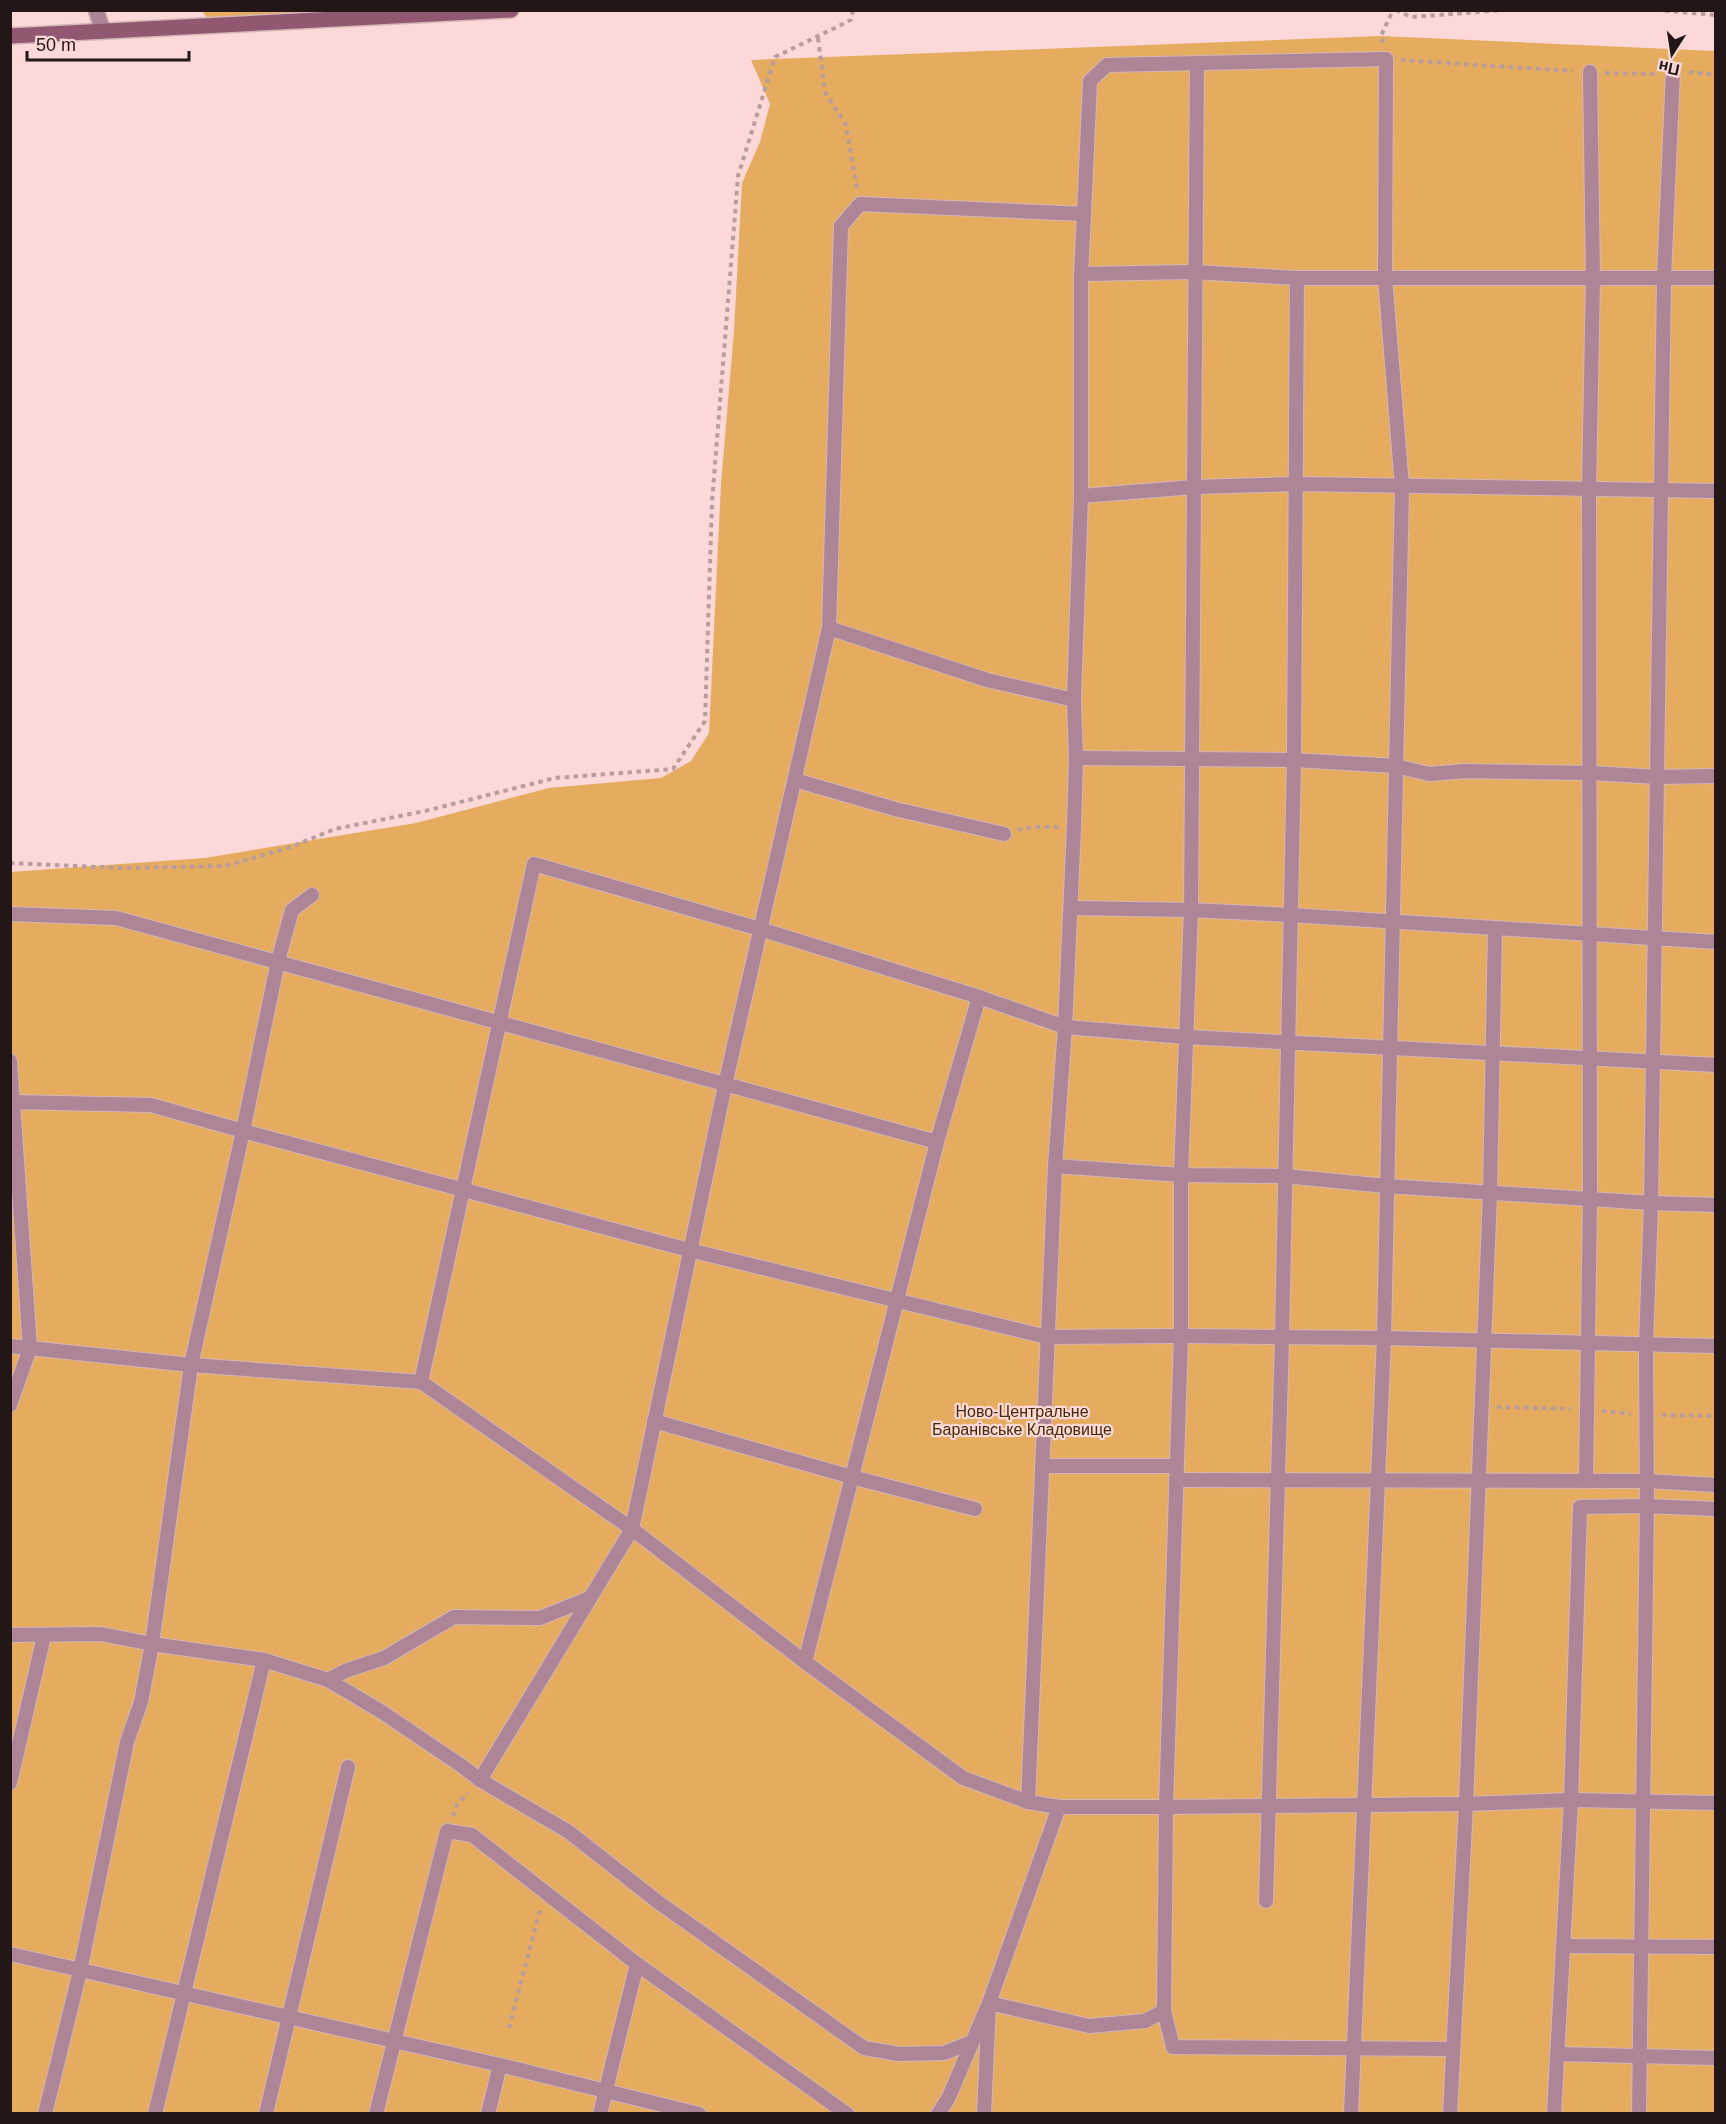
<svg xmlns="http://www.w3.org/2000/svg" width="1726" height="2124" viewBox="0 0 1726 2124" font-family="Helvetica,sans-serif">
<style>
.green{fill:#e5ab5f}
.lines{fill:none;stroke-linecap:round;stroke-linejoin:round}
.service-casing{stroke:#d5b5b5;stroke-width:16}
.minor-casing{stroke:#d5b5b5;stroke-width:18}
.secondary-casing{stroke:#d5b5b5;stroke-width:18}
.path{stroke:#b99d9d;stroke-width:4;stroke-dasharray:4.5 4.5;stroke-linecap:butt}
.service{stroke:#ae8596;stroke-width:14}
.minor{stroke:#ae8596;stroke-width:15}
.secondary{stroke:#915872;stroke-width:15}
.labels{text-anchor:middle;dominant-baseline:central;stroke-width:4.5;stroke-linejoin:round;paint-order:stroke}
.park-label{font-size:16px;fill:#442b06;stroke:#fcd8d8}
</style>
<rect width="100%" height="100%" fill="#fcd8d8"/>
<!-- green -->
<g class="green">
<polygon points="202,11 511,11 214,26"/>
<polygon points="1381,36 1715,51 1715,2113 11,2113 10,872 205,858 416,823 549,788 661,778 691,761 709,733 721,484 734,331 742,183 760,142 770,104 751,60"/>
</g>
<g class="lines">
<defs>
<g id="service">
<polyline points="1084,214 1090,81 1107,65 1386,59 1385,277 1402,487 1384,1338 1351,2114"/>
<polyline points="1081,274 1194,272 1297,278 1716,278"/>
<polyline points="1081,496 1194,487 1297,484 1716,491"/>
<polyline points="829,628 987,680 1074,700"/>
<polyline points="1076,758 1294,760 1396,766 1429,774 1465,771 1591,773 1658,777 1716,776"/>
<polyline points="795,780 895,809 1004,834"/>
<polyline points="1071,908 1191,910 1290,915 1716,942"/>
<polyline points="10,914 116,918 937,1142"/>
<polyline points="10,1061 30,1348 10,1405"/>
<polyline points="10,1102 151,1105 243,1131 689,1250 1047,1337 1181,1336 1384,1338 1716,1346"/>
<polyline points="1055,1166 1181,1175 1285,1176 1386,1186 1651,1203 1716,1205"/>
<polyline points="10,1346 191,1365 421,1382 632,1529 805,1662 963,1778 1028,1802 1059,1807 1166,1807 1466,1804 1571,1800 1716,1803"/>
<polyline points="421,1382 534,864 760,929 979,997 1065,1027 1186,1037 1716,1065"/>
<polyline points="654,1421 852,1477 975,1509"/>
<polyline points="1042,1466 1177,1466"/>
<polyline points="1176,1480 1646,1481 1716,1485"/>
<polyline points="1586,1481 1590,1198 1589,489 1593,277 1590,72"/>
<polyline points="10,1635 101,1634 152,1644 264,1660 328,1680 382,1712 462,1766 480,1780 569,1832 658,1902 864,2048 899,2054 944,2053 972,2042"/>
<polyline points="805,1662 937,1142 979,997"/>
<polyline points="328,1680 345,1671 384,1658 454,1617 540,1618 590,1598"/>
<polyline points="480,1780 632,1529 725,1085 829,628 841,226 860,204 1084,214 1081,274 1081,496 1074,700 1076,758 1074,827 1065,1027 1055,1166 1028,1802"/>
<polyline points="10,1783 44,1636"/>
<polyline points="1266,1901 1282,1337 1294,760 1297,278"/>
<polyline points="1563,1946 1716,1947"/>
<polyline points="10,1954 500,2065 699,2114"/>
<polyline points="1164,2011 1173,2047 1453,2049"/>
<polyline points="1557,2054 1716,2058"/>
<polyline points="45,2114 80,1971 127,1742 141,1702 152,1644 191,1365 243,1131 278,961 292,910 312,895"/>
<polyline points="155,2114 264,1660"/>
<polyline points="266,2114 348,1767"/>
<polyline points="376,2114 447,1831 472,1835 637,1964 847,2114"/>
<polyline points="488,2114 500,2065"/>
<polyline points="600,2114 637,1964"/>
<polyline points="938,2114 948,2099 989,2003 1059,1807"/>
<polyline points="984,2114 989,2003 1089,2026 1145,2021 1164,2011 1166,1807 1181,1336 1181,1175 1191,910 1197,64"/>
<polyline points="1450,2114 1466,1804 1490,1193 1495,929"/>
<polyline points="1554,2114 1571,1800 1580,1507 1647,1506 1716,1509"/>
<polyline points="1639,2114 1647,1506 1646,1345 1651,1203 1664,277 1673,72"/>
</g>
<polyline id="minor" points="96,10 103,31"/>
<polyline id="secondary" points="10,36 511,10"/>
</defs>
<!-- service casing -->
<use href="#service" class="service-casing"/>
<!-- minor casing -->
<use href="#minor" class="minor-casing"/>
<!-- secondary casing -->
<use href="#secondary" class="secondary-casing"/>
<!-- path -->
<g class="path">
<polyline points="1396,10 1411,17 1505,10"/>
<polyline points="1656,10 1716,15"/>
<polyline points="818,38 825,92 846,125 857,189"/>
<polyline points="1383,43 1381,36 1393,10"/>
<polyline points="1401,60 1573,71"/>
<polyline points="1689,72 1716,75"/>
<polyline points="1605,73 1657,74"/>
<polyline points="1018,830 1033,827 1058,827"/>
<polyline points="10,863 120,868 225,866 288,848 335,829 425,811 555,778 673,769 705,721 712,502 738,176 775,57 851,20 853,10"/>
<polyline points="1497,1407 1571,1409"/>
<polyline points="1602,1411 1631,1414"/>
<polyline points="1662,1415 1716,1416"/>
<polyline points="453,1816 457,1804 468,1793"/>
<polyline points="509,2028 540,1910"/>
</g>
<!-- service -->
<use href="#service" class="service"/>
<!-- minor -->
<use href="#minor" class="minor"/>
<!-- secondary -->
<use href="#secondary" class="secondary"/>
</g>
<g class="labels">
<!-- park labels -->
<g class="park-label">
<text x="1022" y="1411">Ново-Центральне<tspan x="1022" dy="18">Баранівське Кладовище</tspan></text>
</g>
</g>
<!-- border -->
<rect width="1726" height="2124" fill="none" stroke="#221616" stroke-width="24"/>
<!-- north arrow -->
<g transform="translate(1672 54) rotate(192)" stroke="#fcd8d8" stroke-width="4.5" paint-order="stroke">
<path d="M0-4.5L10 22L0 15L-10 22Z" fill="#221616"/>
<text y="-9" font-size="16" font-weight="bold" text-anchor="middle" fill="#221616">Пн</text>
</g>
<!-- scale -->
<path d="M27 51v9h162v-9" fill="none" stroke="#221616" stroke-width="3"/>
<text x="36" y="51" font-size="18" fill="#221616" stroke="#fcd8d8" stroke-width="4.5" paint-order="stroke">50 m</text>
</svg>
